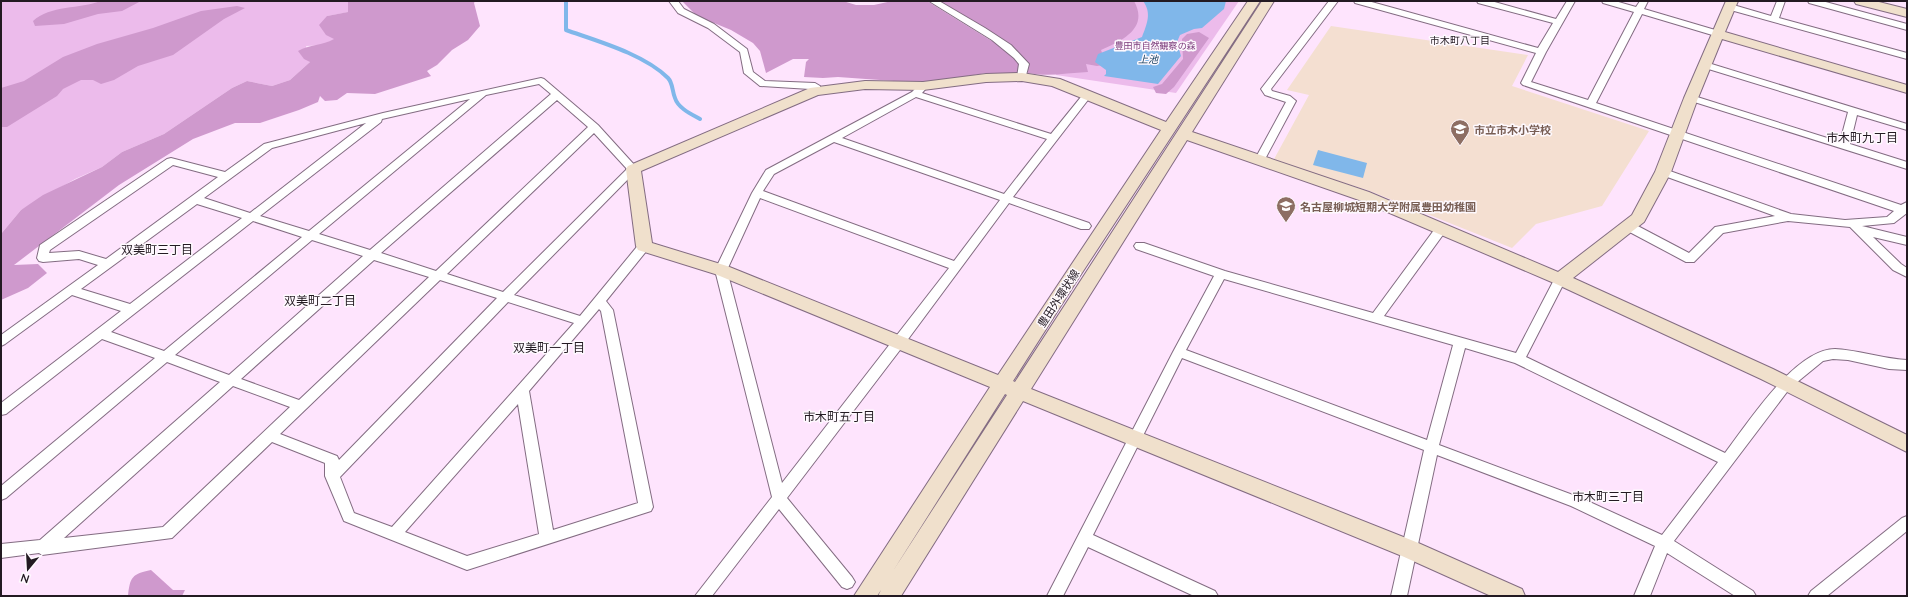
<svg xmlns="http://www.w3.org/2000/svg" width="1908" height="597" viewBox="0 0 1908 597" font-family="Lato,'Noto Sans JP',sans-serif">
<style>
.education{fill:#f4dfd1}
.green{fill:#ecbbeb}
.forest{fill:#cf99cd}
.water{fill:#80b7ea}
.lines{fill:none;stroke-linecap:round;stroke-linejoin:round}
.stream{stroke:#80b7ea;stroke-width:4}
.street-casing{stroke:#836c82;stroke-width:2}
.secondary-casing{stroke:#836c82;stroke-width:2}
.street{fill:#fff;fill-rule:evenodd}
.secondary{fill:#f0e0cc;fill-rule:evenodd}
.labels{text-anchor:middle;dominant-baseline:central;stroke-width:3;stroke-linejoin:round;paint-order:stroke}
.far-park-label{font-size:9px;fill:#7b3b7b;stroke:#fef9fe}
.far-neighbourhood-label{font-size:10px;fill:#231a22;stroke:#fef9fe}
.far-water-label{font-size:10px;font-style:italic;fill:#0e3859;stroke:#fef9fe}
.education-label{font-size:11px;font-weight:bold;fill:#785e54;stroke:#fef9fe;text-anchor:start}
.street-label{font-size:11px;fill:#231a22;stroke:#fef9fe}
.neighbourhood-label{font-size:12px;fill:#231a22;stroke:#fef9fe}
</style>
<rect width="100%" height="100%" fill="#fee4fd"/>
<!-- education -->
<polygon class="education" points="1331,26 1528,55 1512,86 1649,131 1602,206 1536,224 1512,248 1367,190 1273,161 1309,95 1287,90"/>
<!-- green -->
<g class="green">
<polygon points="1,1 348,1 349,12 327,16 335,39 324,45 306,46 310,62 290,80 272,86 247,81 232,88 164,134 122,152 102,167 75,179 21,210 1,234"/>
<polygon points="1097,1 1239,1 1176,93 1056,75 1063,52"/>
</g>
<!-- forest -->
<g class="forest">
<path d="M 101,1 L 141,1 L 122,11 L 98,14 L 64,24 L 35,26 L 33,21 C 50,5 80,9 101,1 Z"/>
<path d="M 348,1 L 475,1 L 474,3 L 480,26 L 468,40 L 452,50 L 437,65 L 427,71 L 431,76 L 375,94 L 347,93 L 337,100 L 325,101 L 320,96 L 318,102 L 299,110 L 260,123 L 235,123 L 193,139 L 119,185 L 14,265 L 38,264 L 47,273 L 28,288 L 1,300 L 1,234 L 21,210 L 43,195 L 102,167 L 122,152 L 164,134 L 232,88 L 247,81 L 272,86 L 290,80 L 310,62 L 304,59 L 298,51 C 310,44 322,46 334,39 L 326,35 L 319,25 L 327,16 L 348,12 Z"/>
<polygon points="682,1 843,1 856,5 874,5 892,1 927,1 990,40 1003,46 1021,65 1019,74 987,73 922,83 838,77 823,78 804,77 806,62 809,59 793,59 766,73 760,51 753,43 731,30 697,16"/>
<path d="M 938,1 L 1134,1 C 1149,28 1123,40 1101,50 L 1104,58 L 1103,65 L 1097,66 L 1086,64 L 1088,72 C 1067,73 1048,77 1028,73 L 1025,59 L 1013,48 Z"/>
<polygon points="237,6 245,8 224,19 173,55 138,66 114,80 101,84 93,80 81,80 63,89 57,96 7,127 1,127 1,88 24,81 63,57 97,44 153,28 201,11"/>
<polygon points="1199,32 1209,38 1174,87 1166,94 1156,93 1153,87 1162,84 1183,59 1182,39 1187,34"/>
<path d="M 151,570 L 173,590 L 185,590 L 182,596 L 128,596 C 130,577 132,574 151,570 Z"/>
</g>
<!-- water -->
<g class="water">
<path d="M 1143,1 L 1226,1 L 1224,9 L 1202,28 L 1194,29 L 1180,35 L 1177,42 L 1181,56 L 1158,84 L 1104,76 L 1106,74 L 1106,70 L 1095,62 L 1098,54 L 1142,37 C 1147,24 1152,13 1143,1 Z"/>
<polygon points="1318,150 1367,163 1363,178 1313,165"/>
</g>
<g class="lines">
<!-- stream -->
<path class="stream" d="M 566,1 L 566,30 C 597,41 644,54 668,78 C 673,83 672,91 675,98 C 678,108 691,114 700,119"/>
<defs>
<g id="street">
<polygon points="669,1 678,1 684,9 714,24 747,49 753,72 765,81 815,83 820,86 820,91 815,94 812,93 810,89 760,86 744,73 740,52 708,28 678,13"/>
<polygon points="929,1 939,1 985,28 1011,45 1029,64 1025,79 1019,79 1017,77 1019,64 1014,58 992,40"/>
<polygon points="1329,1 1338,1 1271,89 1272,91 1290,96 1296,101 1264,161 1259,164 1255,163 1254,161 1286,102 1265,95 1261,89"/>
<polygon points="1354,1 1368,1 1538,48 1553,23 1478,3 1477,1 1491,1 1556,19 1567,1 1575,1 1546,52 1531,82 1588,100 1634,12 1603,3 1602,1 1615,1 1636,7 1640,1 1648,1 1644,9 1722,32 1724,34 1719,37 1642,14 1596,103 1901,205 1907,202 1907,213 1894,223 1862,226 1907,237 1907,245 1873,237 1901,264 1907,268 1907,277 1893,270 1850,227 1788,221 1723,233 1694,262 1686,262 1624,229 1622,226 1624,223 1632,223 1689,253 1715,227 1775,216 1659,174 1658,172 1659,170 1667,170 1791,214 1845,220 1887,217 1894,211 1523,85 1521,83 1536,53 1355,3"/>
<polygon points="1777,1 1785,1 1779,18 1907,53 1907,59 1727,9 1726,7 1730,4 1771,16"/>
<polygon points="1808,1 1822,1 1907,24 1907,30 1809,3"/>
<polygon points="1705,62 1907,124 1907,130 1857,115 1850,144 1907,162 1907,169 1688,100 1686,98 1688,96 1694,96 1840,142 1848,112 1702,67 1700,65 1702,63"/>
<path d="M 541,78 L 544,79 L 598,125 L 638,169 L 514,295 L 580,316 L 640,243 L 648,243 L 650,246 L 648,249 L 606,301 L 613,310 L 653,507 L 651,511 L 467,570 L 344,521 L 325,476 L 325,463 L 272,442 L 172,538 L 42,555 L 39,553 L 1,558 L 1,544 L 40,540 L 220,382 L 167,362 L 6,498 L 1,500 L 1,486 L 155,358 L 102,339 L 6,414 L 1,415 L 1,403 L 121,311 L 72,295 L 5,344 L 1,346 L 1,335 L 98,265 L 79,259 L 43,262 L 39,261 L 37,258 L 40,245 L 167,159 L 171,158 L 225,172 L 264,144 L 383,113 ZM 539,84 L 551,94 L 370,250 L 319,234 L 486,95 ZM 470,99 L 309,231 L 260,216 L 381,122 L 382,119 ZM 557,100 L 588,127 L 436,271 L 381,253 ZM 366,123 L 250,213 L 204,198 L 272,148 ZM 594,133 L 627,169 L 503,292 L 447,274 ZM 173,165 L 218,177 L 106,259 L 79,251 L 49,253 L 50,250 ZM 197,204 L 242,218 L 130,304 L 81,289 ZM 253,221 L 302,237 L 164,351 L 111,332 ZM 312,240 L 363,256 L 229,375 L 175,355 ZM 374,260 L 429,277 L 299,400 L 241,379 ZM 440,280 L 497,298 L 339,460 L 337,456 L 280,434 ZM 508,302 L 574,323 L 392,527 L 354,513 L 340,477 ZM 599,309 L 601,311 L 638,503 L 553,530 L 529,391 ZM 233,386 L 290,407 L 163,527 L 64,538 ZM 518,404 L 539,534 L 467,556 L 405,532 Z"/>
<path d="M 923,83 L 928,86 L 922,93 L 1051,134 L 1085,92 L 1091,92 L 1093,94 L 1091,96 L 1013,197 L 1089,223 L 1091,226 L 1089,229 L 1081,229 L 1009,203 L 903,346 L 787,498 L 852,577 L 855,582 L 852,587 L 847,589 L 842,587 L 779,509 L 712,596 L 695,596 L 772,497 L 715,270 L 752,193 L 766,170 L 912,92 L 920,84 ZM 916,97 L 1047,139 L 1004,194 L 842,138 ZM 834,142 L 1000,200 L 954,261 L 763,191 L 774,174 ZM 760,198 L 949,268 L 782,483 L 727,270 Z"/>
<path d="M 1441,225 L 1447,229 L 1445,232 L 1384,316 L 1516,353 L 1556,276 L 1564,276 L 1566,279 L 1526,357 L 1725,453 C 1748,423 1795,349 1835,349 C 1859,350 1883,359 1907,360 L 1907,370 L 1889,369 L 1848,360 L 1833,359 L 1823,361 L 1790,388 L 1674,541 L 1753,591 L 1756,596 L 1735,596 L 1667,553 L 1650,596 L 1634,596 L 1655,546 L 1571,506 L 1437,455 L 1407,596 L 1391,596 L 1424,450 L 1182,358 L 1093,535 L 1215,591 L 1218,596 L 1194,596 L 1088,547 L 1063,596 L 1047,596 L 1173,352 L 1214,276 L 1136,249 L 1134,246 L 1136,243 L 1144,243 L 1225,271 L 1373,313 L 1437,226 ZM 1224,279 L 1453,345 L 1427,440 L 1186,350 ZM 1465,348 L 1515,363 L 1718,462 L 1662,535 L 1581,498 L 1439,445 Z"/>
<polygon points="1907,516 1907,531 1827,596 1808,596 1811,591 1902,518"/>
</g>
<g id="secondary">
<path d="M 1248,1 L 1260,1 L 1076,282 L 1013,381 L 1015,382 L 1262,1 L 1274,1 L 1192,132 L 1369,192 L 1558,272 L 1632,215 L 1655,172 L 1684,98 L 1726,1 L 1738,1 L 1725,32 L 1907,85 L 1907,93 L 1722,39 L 1698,98 L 1671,172 L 1644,222 L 1573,278 L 1773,369 L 1907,435 L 1907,452 L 1761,379 L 1554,283 L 1359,200 L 1187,140 L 1031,389 L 1416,542 L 1522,589 L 1525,596 L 1491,596 L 1402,556 L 1023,401 L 901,596 L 878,596 L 881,590 L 877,596 L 854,596 L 990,387 L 715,274 L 638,250 L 636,246 L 626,169 L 628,166 L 810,88 L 865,81 L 923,82 L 986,74 L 1022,73 L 1060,79 L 1166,122 ZM 1022,81 L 1052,86 L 1161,130 L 998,375 L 727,266 L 652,243 L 641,171 L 818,95 L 865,89 L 923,90 L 986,82 ZM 1005,394 L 1007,395 L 893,571 Z"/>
<polygon points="1854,1 1875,1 1907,9 1907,17 1856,4"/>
</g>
</defs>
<!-- street casing -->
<use href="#street" class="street-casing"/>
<!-- secondary casing -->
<use href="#secondary" class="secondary-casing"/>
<!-- street -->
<use href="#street" class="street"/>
<!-- secondary -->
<use href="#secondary" class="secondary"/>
</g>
<!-- icons -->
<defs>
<symbol id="school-pin" viewBox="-11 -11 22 30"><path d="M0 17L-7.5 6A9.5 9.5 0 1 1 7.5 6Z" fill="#8d6e63" stroke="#fef9fe"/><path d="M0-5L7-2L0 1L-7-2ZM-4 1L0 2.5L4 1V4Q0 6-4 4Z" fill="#fff"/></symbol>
</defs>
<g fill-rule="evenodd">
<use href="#school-pin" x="1449" y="118" width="22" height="30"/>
<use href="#school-pin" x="1275" y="195" width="22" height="30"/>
</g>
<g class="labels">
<!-- far-park labels -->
<g class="far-park-label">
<text x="1155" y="45">豊田市自然観察の森</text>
</g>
<!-- far-neighbourhood labels -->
<g class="far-neighbourhood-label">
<text x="1460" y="40">市木町八丁目</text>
</g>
<!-- far-water labels -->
<g class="far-water-label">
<text x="1148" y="59">上池</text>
</g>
<!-- education labels -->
<g class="education-label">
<text x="1474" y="129">市立市木小学校</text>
<text x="1300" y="206">名古屋柳城短期大学附属豊田幼稚園</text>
</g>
<!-- street labels -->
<g class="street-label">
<text transform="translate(1058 298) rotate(-57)">豊田外環状線</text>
</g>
<!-- neighbourhood labels -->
<g class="neighbourhood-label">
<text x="1862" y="137">市木町九丁目</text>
<text x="157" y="249">双美町三丁目</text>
<text x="320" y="300">双美町二丁目</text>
<text x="549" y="347">双美町一丁目</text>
<text x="839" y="416">市木町五丁目</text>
<text x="1608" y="496">市木町三丁目</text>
</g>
</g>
<!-- border -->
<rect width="1908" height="597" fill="none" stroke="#231a22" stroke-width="4"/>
<!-- north arrow -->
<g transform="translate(28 569) rotate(198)" stroke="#fef9fe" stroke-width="3" paint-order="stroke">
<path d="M0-3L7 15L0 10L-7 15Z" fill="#231a22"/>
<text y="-6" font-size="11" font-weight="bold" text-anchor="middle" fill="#231a22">N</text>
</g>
</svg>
